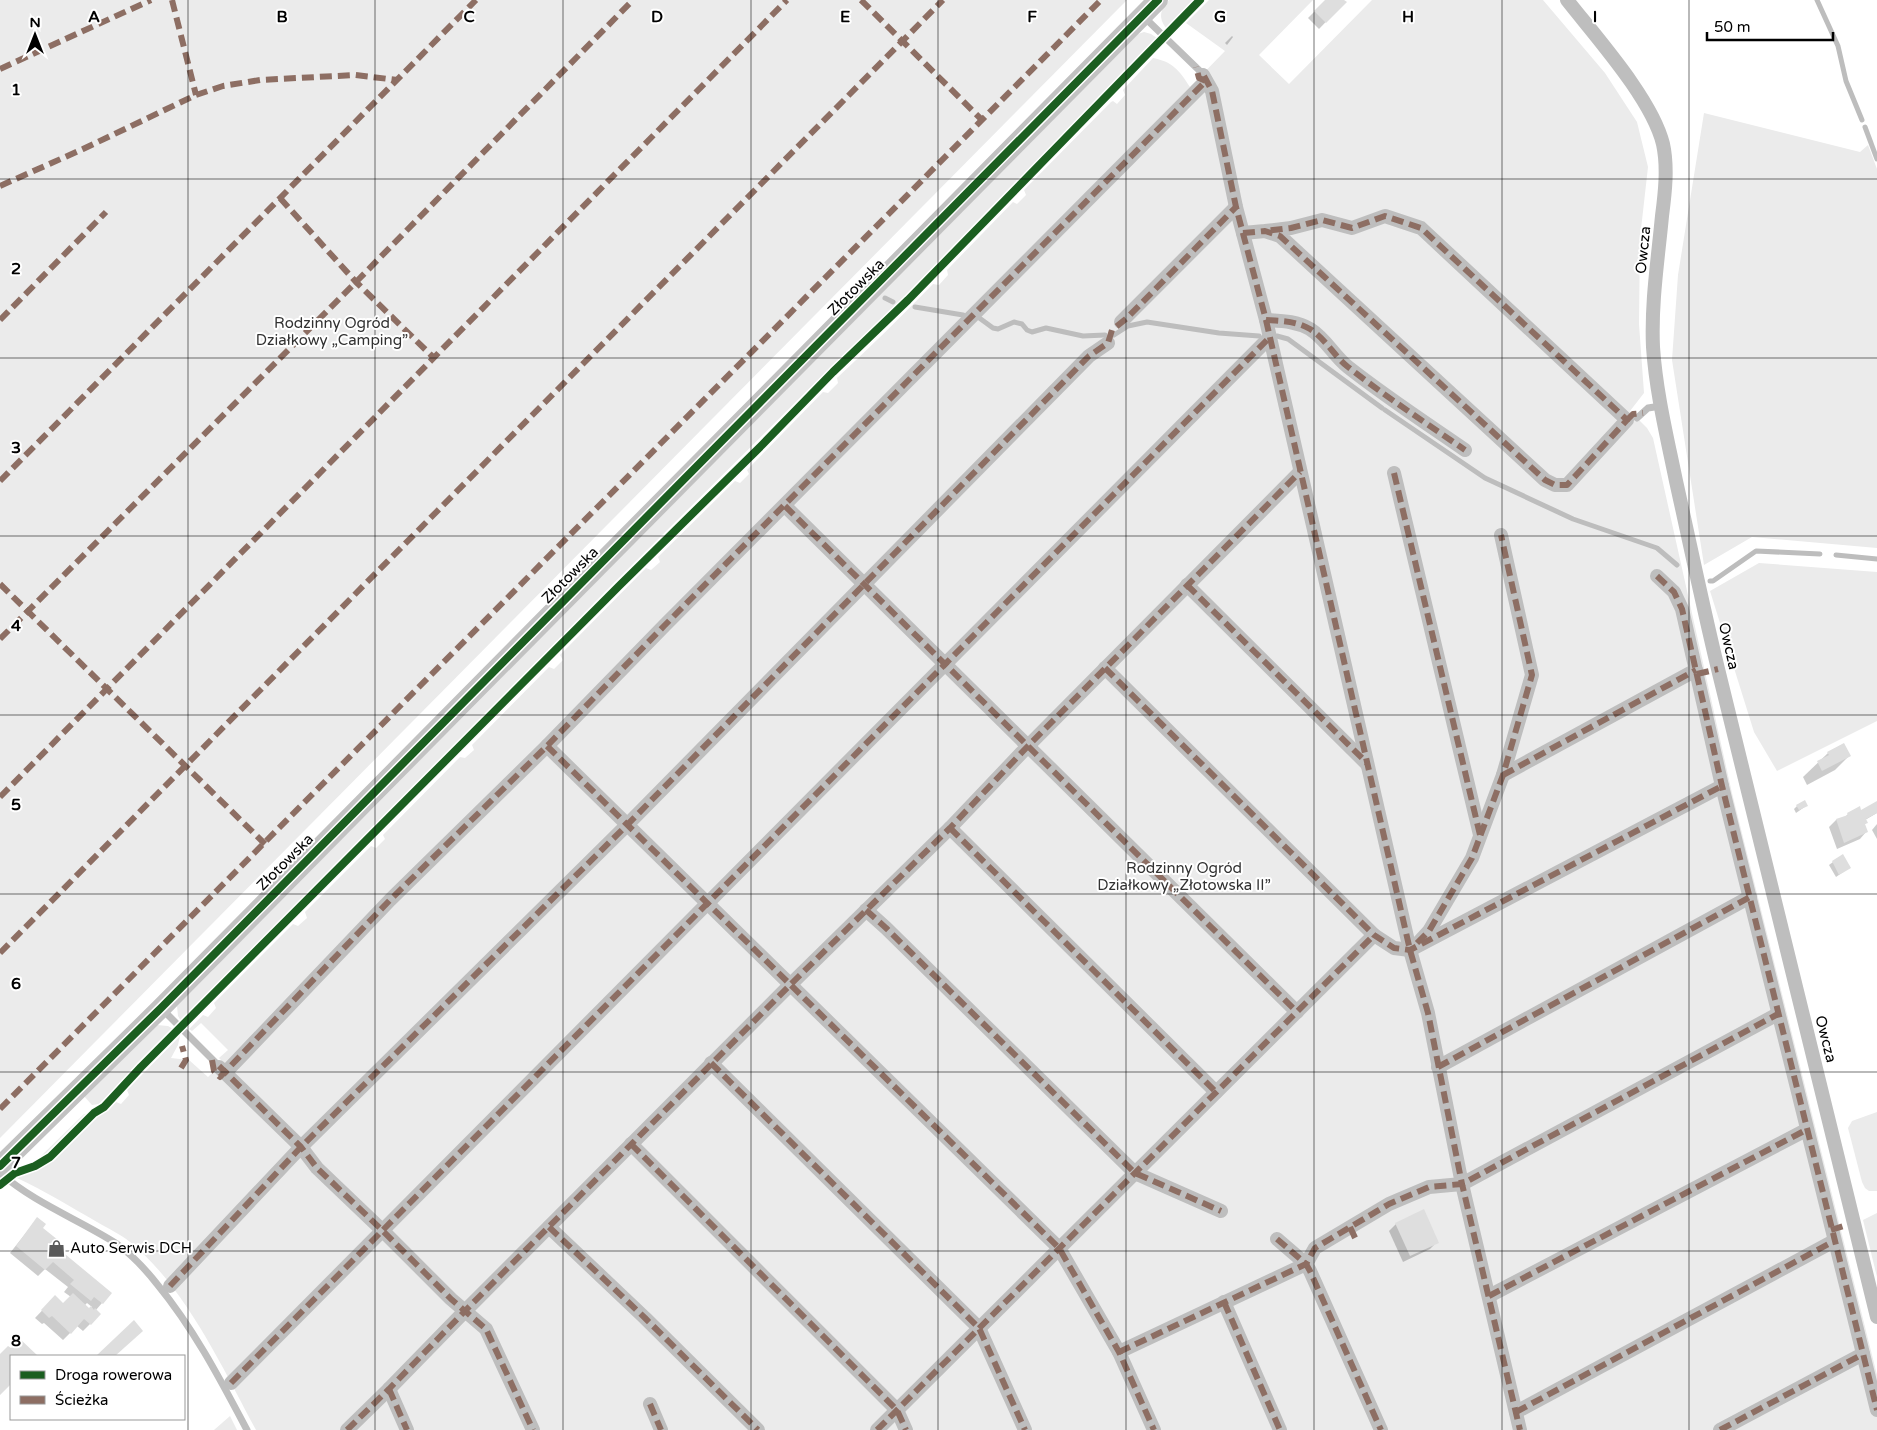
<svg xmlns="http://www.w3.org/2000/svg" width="1877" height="1430" viewBox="0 0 1877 1430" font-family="'Varela Round',sans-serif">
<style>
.green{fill:#ebebeb}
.shadow{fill:#0003;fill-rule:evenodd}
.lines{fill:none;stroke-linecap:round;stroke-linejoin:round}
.stream{stroke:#bdbdbd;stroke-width:5}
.building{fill:#dedede}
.lane{stroke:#bebebe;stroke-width:7}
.street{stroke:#bebebe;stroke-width:14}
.secondary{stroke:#c2c2c2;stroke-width:20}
.quiet{stroke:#8d6e63;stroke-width:6;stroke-dasharray:12 6;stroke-linecap:butt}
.cycleway-casing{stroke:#fff;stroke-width:11}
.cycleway{stroke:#1b5e20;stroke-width:8}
.grid{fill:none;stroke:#000;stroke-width:1;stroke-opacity:0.55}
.labels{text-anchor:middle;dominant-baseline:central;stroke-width:4;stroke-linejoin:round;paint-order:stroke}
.street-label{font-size:15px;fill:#000;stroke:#fff}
.park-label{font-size:15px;fill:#313131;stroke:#fff}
.poi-label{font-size:15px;fill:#000;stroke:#fff;text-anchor:start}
.grid-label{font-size:16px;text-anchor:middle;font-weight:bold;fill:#000;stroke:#fff;stroke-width:4;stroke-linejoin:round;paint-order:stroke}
</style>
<rect width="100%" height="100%" fill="#fff"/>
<!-- green -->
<g class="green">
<polygon points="0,0 1127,0 0,1138"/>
<path d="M 1169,0 L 1193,0 L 1166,28 C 1158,18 1160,9 1169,0 Z"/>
<path d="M 1209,0 L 1313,0 L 1259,55 L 1289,84 L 1372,0 L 1543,0 L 1605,73 L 1637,122 L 1648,167 L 1640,238 L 1639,324 L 1644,393 L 1630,411 L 1647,428 L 1653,438 L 1732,793 L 1877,1375 L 1877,1430 L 256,1430 C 222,1367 186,1288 130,1242 C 120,1234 107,1228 97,1222 C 71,1207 45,1191 17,1178 L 49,1161 L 99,1112 L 108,1111 L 116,1102 L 121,1104 L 129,1095 L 127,1090 L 180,1036 L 178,1045 L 171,1058 L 189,1060 L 208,1077 L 223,1062 L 219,1058 L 228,1050 L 201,1023 L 192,1031 L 189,1029 L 203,1015 L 208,1017 L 216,1008 L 214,1003 L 293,924 L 298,926 L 307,918 L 305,912 L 371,846 L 376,848 L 385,839 L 383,835 L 460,757 L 465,758 L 474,750 L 472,745 L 549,667 L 554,669 L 563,660 L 560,655 L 646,568 L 651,570 L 660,562 L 658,557 L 735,481 L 740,483 L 749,474 L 747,470 L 823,392 L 828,393 L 838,383 L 837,378 C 870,347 902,316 933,284 L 939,285 L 948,275 L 947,270 L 1013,202 L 1017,204 L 1026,195 L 1024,190 L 1111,102 L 1113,101 L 1117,104 L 1125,95 L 1123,90 L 1153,58 C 1173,62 1179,70 1190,87 L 1225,51 L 1186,23 Z"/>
<polygon points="1144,32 1151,34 1157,38 904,297 829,369 615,582 181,1021 178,1016 177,1006 1138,34"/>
<polygon points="1704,113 1860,152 1868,145 1877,169 1877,548 1752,537 1704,565 1672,360 1678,275"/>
<polygon points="1759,563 1877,572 1877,721 1777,771 1754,732 1710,591"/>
<polygon points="157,1025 168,1026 173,1029 99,1104 92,1105 84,1096"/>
<polygon points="1877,1112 1877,1191 1869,1191 1865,1188 1862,1182 1848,1128 1852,1121"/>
<polygon points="91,1113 50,1153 34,1163 84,1114"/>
<polygon points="1877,1213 1877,1277 1863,1220"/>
<polygon points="230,1416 237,1430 214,1430"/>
</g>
<!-- shadow -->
<g class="shadow">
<polygon points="1326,0 1343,0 1345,2 1319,29 1308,18"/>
<polygon points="1232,36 1233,37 1227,45 1225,43"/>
<polygon points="1828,753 1849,756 1835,770 1807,785 1803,777"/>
<polygon points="1877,803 1877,813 1865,820 1866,823 1864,825 1866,832 1860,839 1837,849 1829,827 1836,820 1844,818 1848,814 1861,812"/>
<polygon points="1797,806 1806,806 1796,813 1794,809"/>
<polygon points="1877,824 1877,839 1872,830"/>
<polygon points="1833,862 1849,868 1836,877 1829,865"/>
<path d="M 37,1219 L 52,1245 L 102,1303 L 96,1310 L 100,1314 L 83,1331 L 77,1326 L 63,1340 L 44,1323 L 42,1324 L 35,1318 L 55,1297 L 63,1304 L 71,1297 L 64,1292 L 68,1287 L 45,1269 L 38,1276 L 10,1253 ZM 87,1303 L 92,1307 L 89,1310 L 84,1306 Z"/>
<polygon points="1396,1224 1437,1242 1430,1249 1403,1262 1389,1231"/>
<polygon points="20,1341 36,1356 11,1356 11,1382 0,1394 0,1356 11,1350"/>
</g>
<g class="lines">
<!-- stream -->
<g class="stream">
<polyline points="1817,0 1838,46 1846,81 1862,120"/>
<polyline points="1865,127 1877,159"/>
<polyline points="885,298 893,302"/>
<polyline points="915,307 963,315"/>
<polyline points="978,317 993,328 998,329 1014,322 1022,324 1027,330 1032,332 1046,328 1083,336 1105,335"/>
<polyline points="1114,335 1128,326 1147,322 1219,333 1259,336"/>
<polyline points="1277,336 1288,339 1382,408"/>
<polyline points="1385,410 1485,478 1573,519 1657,548 1677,565"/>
<polyline points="1836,555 1877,559"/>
<polyline points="1710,581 1713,581 1756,551 1820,554"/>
</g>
</g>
<!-- building -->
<g class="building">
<polygon points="1325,0 1344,0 1347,2 1326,23 1314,11"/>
<polygon points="1844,743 1851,756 1822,771 1817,761 1829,755 1827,752"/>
<polygon points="1805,800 1808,806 1799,810 1796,805"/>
<polygon points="1877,801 1877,813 1866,819 1868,823 1865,824 1868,832 1844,843 1836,819 1848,815 1847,813 1860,806 1861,810"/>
<polygon points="1843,854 1851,868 1839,875 1832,861"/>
<polygon points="1424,1209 1439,1243 1410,1256 1395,1223"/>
<polygon points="37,1217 46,1224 43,1228 58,1240 54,1245 112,1293 103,1304 94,1297 91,1301 70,1284 74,1280 53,1262 45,1270 16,1246"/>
<polygon points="73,1293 89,1308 91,1306 94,1310 95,1308 101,1314 91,1325 84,1319 71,1334 52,1316 49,1318 41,1310 55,1295 63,1303"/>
<polygon points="134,1320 143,1331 115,1356 96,1356"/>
<polygon points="20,1339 38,1356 11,1356 11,1384 0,1395 0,1354 8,1346 11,1348"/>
</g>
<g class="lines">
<!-- lane -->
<g class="lane">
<polyline points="1143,16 1203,74"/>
<polyline points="1637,418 1648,408 1661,406"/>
<polyline points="163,1010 219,1066"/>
<path d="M 0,1173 C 36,1204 78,1219 117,1244 C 132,1255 146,1270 157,1284 C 194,1329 220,1379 247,1430"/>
</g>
<!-- street -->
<g class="street">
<path d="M 1567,0 C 1596,37 1652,99 1663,144 C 1668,167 1665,193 1662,216 C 1658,259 1651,303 1653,347 C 1656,392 1667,437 1676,481 C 1690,544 1703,607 1718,669 L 1877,1317"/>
<polyline points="1203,75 1212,91 1236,207 1266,320 1410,950 1428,1013 1462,1184 1520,1430"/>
<polyline points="1243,233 1265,231 1280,236 1545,480 1555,485 1567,485 1627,420 1421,228 1385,216 1352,228 1322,220 1291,228 1265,231"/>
<path d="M 1266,320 C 1282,321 1296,321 1310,329 C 1326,339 1334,356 1348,367 C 1386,397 1426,423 1465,450"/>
<polyline points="1121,322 1236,207"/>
<polyline points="1394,473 1480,835"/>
<polyline points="785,506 1297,1012"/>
<polyline points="1657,576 1674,592 1682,609 1722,786 1877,1410"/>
<polyline points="1187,585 1367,764"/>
<polyline points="1105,668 1374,935 1394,948 1410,950 1722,786"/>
<polyline points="547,746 1059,1248 1119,1352 1154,1430"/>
<polyline points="1503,775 1696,670"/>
<polyline points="950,828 1216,1092"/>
<polyline points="866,910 886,928 1135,1173 1221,1211"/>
<polyline points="1418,943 1429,931 1472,858 1503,775 1532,675 1501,535"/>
<polyline points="711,1063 979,1328 1025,1430"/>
<polyline points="219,1067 301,1147 317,1168 383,1231 451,1299 486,1329 533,1430"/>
<polyline points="1438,1067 1750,897"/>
<polyline points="225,1073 390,900 547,746 664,626 1206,81"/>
<polyline points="631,1144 897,1410 906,1430"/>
<polyline points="549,1227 645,1318 758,1430"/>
<polyline points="1277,1239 1306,1264 1310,1271 1381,1430"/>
<polyline points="170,1286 301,1147 628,824 1089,356 1108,343"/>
<polyline points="1489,1296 1806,1130"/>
<polyline points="1224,1302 1280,1430"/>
<polyline points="1119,1352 1306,1264 1315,1248 1389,1204 1429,1187 1462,1184 1778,1014"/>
<polyline points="231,1383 1269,338"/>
<polyline points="389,1389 407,1430"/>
<polyline points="650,1404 661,1430"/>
<polyline points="1516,1412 1834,1241"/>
<polyline points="347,1430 389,1389 465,1311 791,984 950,828 1028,746 1300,472"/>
<polyline points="877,1430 1374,935"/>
<polyline points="1720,1430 1863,1354"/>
</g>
<!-- secondary -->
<polyline class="secondary" points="0,1166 161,1008 1158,0"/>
<!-- quiet -->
<g class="quiet">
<polyline points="172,0 196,95"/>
<polyline points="861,0 983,121"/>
<polyline points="0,69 151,0"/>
<polyline points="1204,76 1212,91 1236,207 1266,320 1410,950 1428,1013 1462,1184 1520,1430"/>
<polyline points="0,186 83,149 196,95 223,86 260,80 355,75 397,80"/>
<polyline points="280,198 356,282 434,358"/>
<polyline points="1243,233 1265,231 1280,236 1545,480 1555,485 1567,485 1627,420 1421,228 1385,216 1352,228 1322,220 1291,228 1265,231"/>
<polyline points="0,320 106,212"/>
<path d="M 1266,320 C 1282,321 1296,321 1310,329 C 1326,339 1334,356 1348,367 C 1386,397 1426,423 1465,450"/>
<polyline points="1627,420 1633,414 1643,413"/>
<polyline points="1394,473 1480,835"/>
<polyline points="0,481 476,0"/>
<polyline points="785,506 1297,1012"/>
<polyline points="1657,576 1674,592 1682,609 1722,786 1877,1410"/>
<polyline points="0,584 265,844"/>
<polyline points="1187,585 1367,763"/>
<polyline points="0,639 356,282 633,0"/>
<polyline points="1105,668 1374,935 1394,948 1410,950 1722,786"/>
<polyline points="1697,674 1718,669"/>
<polyline points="547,746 1059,1248 1119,1352 1154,1430"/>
<polyline points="1503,775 1696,670"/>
<polyline points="0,797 787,0"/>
<polyline points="950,828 1216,1092"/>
<polyline points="866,910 886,928 1135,1173 1221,1211"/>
<polyline points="1417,943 1429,931 1472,858 1503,775 1532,675 1501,535"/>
<polyline points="0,953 943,0"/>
<polyline points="212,1060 214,1071 220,1077 390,900 547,746 664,626 1206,81 1199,78 1196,67"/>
<polyline points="711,1063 979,1328 1025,1430"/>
<polyline points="219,1066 301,1147 317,1168 383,1231 451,1299 486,1329 533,1430"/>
<polyline points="1438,1067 1750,897"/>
<polyline points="181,1068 186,1060 182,1046"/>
<polyline points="0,1109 1101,0"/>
<polyline points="631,1144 897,1410 906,1430"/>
<polyline points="549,1227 645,1318 758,1430"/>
<polyline points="1350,1227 1357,1242"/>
<polyline points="1831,1230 1847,1225"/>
<polyline points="1277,1239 1306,1264 1310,1271 1381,1430"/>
<polyline points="170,1286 301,1147 628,824 1089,356 1108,343 1112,330 1127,318 1236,207"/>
<polyline points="1489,1296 1806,1130"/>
<polyline points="1224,1302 1280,1430"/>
<polyline points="1119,1352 1306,1264 1315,1248 1389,1204 1429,1187 1462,1184 1778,1014"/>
<polyline points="231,1383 1269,338"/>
<polyline points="389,1389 407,1430"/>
<polyline points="650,1404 661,1430"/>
<polyline points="1516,1412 1834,1241"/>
<polyline points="347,1430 389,1389 465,1311 791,984 950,828 1028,746 1300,472"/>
<polyline points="877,1430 1374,935"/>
<polyline points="1720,1430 1863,1354"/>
</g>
<defs>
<g id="cycleway">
<polyline points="0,1166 161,1008 1158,0"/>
<polyline points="0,1185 15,1173 35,1166 50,1157 94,1113 104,1107 141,1067 619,586 762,445 833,372 908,300 1200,0"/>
</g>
</defs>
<!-- cycleway casing -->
<use href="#cycleway" class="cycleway-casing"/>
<!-- cycleway -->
<use href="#cycleway" class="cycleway"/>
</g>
<!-- grid -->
<path class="grid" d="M 188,0 L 188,1430M 375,0 L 375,1430M 563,0 L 563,1430M 751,0 L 751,1430M 938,0 L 938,1430M 1126,0 L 1126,1430M 1314,0 L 1314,1430M 1502,0 L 1502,1430M 1689,0 L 1689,1430M 0,179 L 1877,179M 0,358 L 1877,358M 0,536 L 1877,536M 0,715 L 1877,715M 0,894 L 1877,894M 0,1072 L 1877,1072M 0,1251 L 1877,1251"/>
<!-- icons -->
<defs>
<symbol id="shop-bare" viewBox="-9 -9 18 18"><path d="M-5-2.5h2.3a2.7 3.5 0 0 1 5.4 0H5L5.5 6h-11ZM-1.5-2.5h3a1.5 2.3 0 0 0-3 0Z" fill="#595959" stroke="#fff" stroke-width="2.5" paint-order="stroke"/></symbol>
</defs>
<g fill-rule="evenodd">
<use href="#shop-bare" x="44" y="1236" width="25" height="25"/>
</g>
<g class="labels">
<!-- street labels -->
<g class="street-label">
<text transform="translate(1643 250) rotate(-84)">Owcza</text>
<text transform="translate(856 287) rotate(-45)">Złotowska</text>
<text transform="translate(570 575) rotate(-45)">Złotowska</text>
<text transform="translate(1729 646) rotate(77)">Owcza</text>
<text transform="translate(285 862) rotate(-45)">Złotowska</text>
<text transform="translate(1826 1039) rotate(76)">Owcza</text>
</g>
<!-- park labels -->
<g class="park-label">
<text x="332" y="323">Rodzinny Ogród<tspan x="332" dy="17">Działkowy „Camping”</tspan></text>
<text x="1184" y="868">Rodzinny Ogród<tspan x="1184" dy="17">Działkowy „Złotowska II”</tspan></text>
</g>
<!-- poi labels -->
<g class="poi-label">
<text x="70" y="1248">Auto Serwis DCH</text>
</g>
</g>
<g class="grid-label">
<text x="94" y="22">A</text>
<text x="282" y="22">B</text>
<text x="469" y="22">C</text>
<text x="657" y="22">D</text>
<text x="845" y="22">E</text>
<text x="1032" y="22">F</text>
<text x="1220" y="22">G</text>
<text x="1408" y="22">H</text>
<text x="1595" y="22">I</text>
<text x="16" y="95">1</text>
<text x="16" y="274">2</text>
<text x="16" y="453">3</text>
<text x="16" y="631">4</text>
<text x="16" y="810">5</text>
<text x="16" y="989">6</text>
<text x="16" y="1168">7</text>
<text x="16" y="1346">8</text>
</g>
<!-- legend -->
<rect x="10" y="1355" width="175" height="65" fill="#ffffff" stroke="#999999"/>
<rect x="20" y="1371" width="25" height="8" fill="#1b5e20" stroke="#999999"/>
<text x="55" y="1380" font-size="15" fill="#000000">Droga rowerowa</text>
<rect x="20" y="1396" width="25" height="8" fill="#8d6e63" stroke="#999999"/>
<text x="55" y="1405" font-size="15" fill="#000000">Ścieżka</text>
<!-- north arrow -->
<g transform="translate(35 35)" stroke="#ffffff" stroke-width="4" paint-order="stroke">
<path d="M0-4L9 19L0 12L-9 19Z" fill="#000000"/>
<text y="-8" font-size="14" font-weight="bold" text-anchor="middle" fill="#000000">N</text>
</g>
<!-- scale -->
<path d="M1707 32v8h126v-8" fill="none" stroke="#000000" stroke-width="2.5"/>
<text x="1714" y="32" font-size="15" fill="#000000" stroke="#ffffff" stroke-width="4" paint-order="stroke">50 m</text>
</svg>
